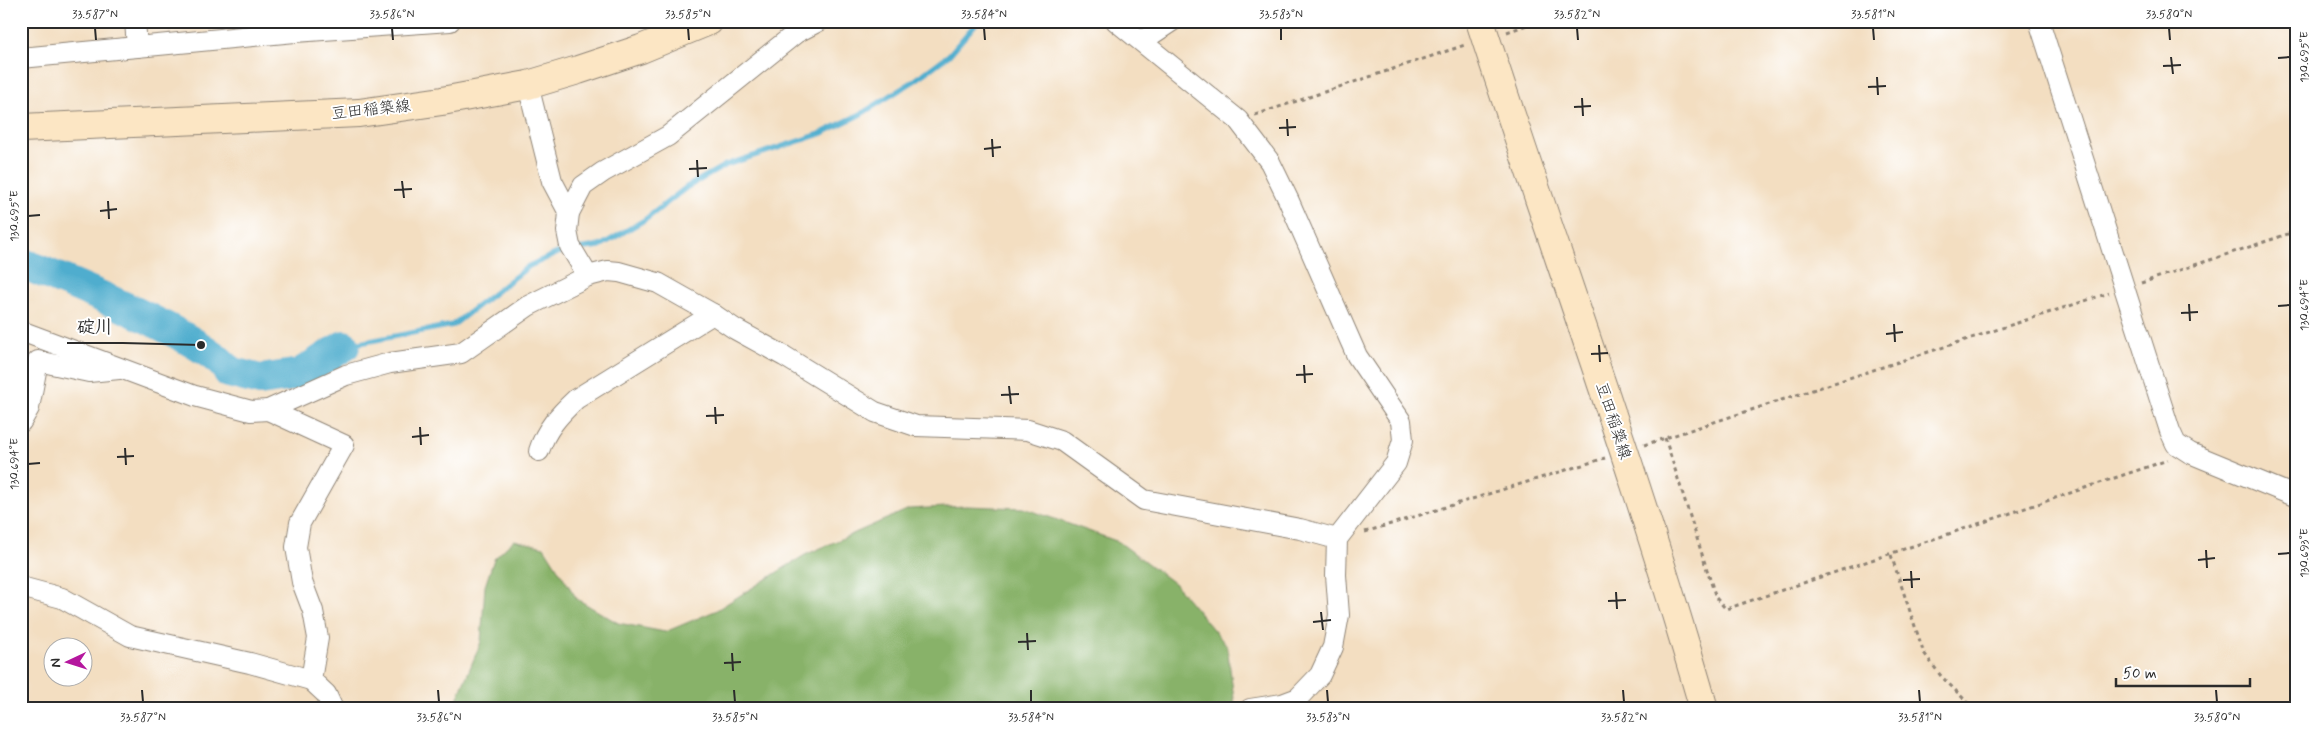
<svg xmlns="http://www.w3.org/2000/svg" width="2318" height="730" viewBox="0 0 2318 730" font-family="Mynerve,'Klee One',sans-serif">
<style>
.forest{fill:#88b269;stroke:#5a6e4a}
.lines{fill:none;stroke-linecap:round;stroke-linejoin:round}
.stream{stroke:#50adce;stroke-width:5.5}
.river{stroke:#50adce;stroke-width:32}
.street-casing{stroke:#8f8476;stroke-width:22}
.secondary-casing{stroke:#8f8476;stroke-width:30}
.path{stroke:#8f8476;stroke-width:3;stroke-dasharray:4 4;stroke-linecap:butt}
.street{stroke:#fff;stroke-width:20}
.secondary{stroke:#fce6c4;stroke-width:28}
.ticks{fill:none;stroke:#2b2b2b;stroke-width:2}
.labels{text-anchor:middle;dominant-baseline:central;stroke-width:4;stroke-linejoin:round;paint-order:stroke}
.street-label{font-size:16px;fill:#2b2b2b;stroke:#fff}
.leader{fill:none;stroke:#2b2b2b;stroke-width:2}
.callout-dot{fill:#2b2b2b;stroke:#fff;stroke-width:2}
.callout-label{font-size:18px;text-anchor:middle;font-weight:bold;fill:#2b2b2b;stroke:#fff;stroke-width:4;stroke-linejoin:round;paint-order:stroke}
.neatline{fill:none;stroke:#2b2b2b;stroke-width:2}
.ticks-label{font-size:12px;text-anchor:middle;fill:#2b2b2b}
</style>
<rect width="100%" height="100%" fill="#fff"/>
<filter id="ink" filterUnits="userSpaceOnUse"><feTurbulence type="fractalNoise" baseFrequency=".02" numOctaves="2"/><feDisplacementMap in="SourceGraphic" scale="10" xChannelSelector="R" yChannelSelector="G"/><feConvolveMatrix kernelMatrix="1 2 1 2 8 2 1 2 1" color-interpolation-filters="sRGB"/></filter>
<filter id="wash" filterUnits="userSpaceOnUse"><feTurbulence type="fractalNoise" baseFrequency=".0096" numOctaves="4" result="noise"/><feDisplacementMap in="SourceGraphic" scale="20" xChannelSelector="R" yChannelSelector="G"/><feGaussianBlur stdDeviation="1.12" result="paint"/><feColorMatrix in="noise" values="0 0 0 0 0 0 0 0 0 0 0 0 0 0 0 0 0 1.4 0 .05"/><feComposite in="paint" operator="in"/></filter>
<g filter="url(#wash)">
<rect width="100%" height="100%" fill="#f3dec1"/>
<!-- forest -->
<polygon class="forest" points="966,506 1024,508 1119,542 1175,584 1227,646 1235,706 1231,709 453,709 481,642 485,586 494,559 514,540 544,547 577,599 618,623 665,632 715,611 805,555 909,509"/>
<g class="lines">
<!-- stream -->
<g class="stream">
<polyline points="577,249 600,246 646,219 687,187 726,165 820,134 861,114 914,81 949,55 978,21"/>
<polyline points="344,346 453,325 529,266 560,252 568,251"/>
</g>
<!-- river -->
<path class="river" d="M 21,263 C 61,279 213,340 229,372 L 260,380 L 300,374 L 344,346"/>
</g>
</g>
<g filter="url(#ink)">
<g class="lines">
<defs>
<g id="street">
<polyline points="135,21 137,47"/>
<polyline points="1116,21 1238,120 1270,162 1288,199 1357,356 1401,421 1403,440 1396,463 1337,539 1336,575 1339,615 1333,647 1320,675 1298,698 1282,704 1250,709"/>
<polyline points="2039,21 2170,431 2176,444 2190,453 2297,497"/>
<polyline points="1142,41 1172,21"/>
<polyline points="21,58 295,32 450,21"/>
<polyline points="528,85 552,181 569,213"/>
<polyline points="588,276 570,246 567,231 569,213 583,186 603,172 668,136 796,33 819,21"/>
<polyline points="21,331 195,396 251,411 268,410 346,375 390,363 461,353 528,306 588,276 608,271 619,272 658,283 713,314 735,329 784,356 875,412 916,426 1028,430 1062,441 1144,500 1300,529 1337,539"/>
<polyline points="268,410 344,445 300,523 296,547 302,582 313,611 318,638 311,680"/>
<polyline points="21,422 29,408 38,361 89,372 119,369"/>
<path d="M 539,451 C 546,429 559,415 576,399 L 713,314"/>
<polyline points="21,587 62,598 130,636 250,663 311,680 326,694 333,709"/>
</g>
<g id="secondary">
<path d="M 1480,21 C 1554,250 1638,477 1704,709"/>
<polyline points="21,128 359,113 442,101 528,85 578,70 641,49 709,21"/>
</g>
</defs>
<!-- street casing -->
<use href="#street" class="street-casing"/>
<!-- secondary casing -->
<use href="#secondary" class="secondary-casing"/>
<!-- path -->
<g class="path">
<polyline points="1507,32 1538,21"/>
<polyline points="1255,115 1465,45"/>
<polyline points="2141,283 2297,231"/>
<polyline points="1665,438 1716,598 1726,609 2168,460"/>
<polyline points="1644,445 2109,293"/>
<polyline points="1365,532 1605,458"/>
<polyline points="1891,555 1924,653 1941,676 1974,709"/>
</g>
<!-- street -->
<use href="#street" class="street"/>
<!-- secondary -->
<use href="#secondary" class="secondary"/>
</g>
</g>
<!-- ticks -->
<path class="ticks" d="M 95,28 L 96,40M 392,28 L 393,40M 688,28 L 689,40M 984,28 L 985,40M 1281,28 L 1281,40M 1577,28 L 1578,40M 1873,28 L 1874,40M 2169,28 L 2170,40M 2171,57 L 2173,74M 2278,58 L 2290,57M 2163,66 L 2181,65M 1877,77 L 1878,95M 1868,87 L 1886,86M 1582,98 L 1583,116M 1574,107 L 1591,106M 1287,119 L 1288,136M 1279,128 L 1296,127M 992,139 L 993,157M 984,149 L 1001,147M 697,160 L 698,177M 689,169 L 707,168M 402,181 L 404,198M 394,190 L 412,189M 108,201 L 109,219M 100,211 L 117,209M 28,216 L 40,215M 2189,304 L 2190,321M 2278,306 L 2290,305M 2181,313 L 2198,312M 1894,324 L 1895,342M 1886,334 L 1903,332M 1599,345 L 1600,362M 1591,354 L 1608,353M 1304,365 L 1305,383M 1296,375 L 1313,374M 1009,386 L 1011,404M 1001,395 L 1019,394M 715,407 L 716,424M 706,416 L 724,415M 420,427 L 421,445M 412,437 L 429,435M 125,448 L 126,465M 117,457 L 134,456M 28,464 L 40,463M 2206,550 L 2207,568M 2278,554 L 2290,553M 2198,560 L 2215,558M 1911,571 L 1912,588M 1903,580 L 1920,579M 1616,592 L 1617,609M 1608,601 L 1626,600M 1321,612 L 1323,630M 1313,622 L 1331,620M 1027,633 L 1028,650M 1018,642 L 1036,641M 732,653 L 733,671M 724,663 L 741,662M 142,690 L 143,702M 438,690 L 439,702M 734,690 L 735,702M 1031,690 L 1031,702M 1327,690 L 1328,702M 1623,690 L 1624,702M 1919,690 L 1920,702M 2216,690 L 2217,702"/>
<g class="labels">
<!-- street labels -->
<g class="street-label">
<text transform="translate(371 110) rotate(-6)">豆田稲築線</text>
<text transform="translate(1613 421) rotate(72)">豆田稲築線</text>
</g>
</g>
<!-- callouts -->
<path class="leader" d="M201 345L123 343H67"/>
<circle class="callout-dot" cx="201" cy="345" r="5"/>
<g class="callout-label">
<text x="95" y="333">碇川</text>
</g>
<!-- margin -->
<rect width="2318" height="730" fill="none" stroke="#fff" stroke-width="55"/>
<!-- north arrow -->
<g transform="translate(68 662) rotate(266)"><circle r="24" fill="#ffffff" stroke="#aaaaaa"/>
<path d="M0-4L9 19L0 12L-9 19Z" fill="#b5179e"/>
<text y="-8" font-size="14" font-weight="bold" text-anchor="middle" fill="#2b2b2b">N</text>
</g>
<!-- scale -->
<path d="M2116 678v8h134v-8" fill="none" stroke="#2b2b2b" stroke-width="2.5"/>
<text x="2123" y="678" font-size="15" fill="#2b2b2b" stroke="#ffffff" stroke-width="4" paint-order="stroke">50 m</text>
<rect x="28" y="28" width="2262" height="674" class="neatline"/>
<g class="ticks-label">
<text x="95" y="18">33.587°N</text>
<text x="392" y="18">33.586°N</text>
<text x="688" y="18">33.585°N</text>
<text x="984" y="18">33.584°N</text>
<text x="1281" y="18">33.583°N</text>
<text x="1577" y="18">33.582°N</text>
<text x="1873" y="18">33.581°N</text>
<text x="2169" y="18">33.580°N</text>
<text transform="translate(2304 57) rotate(-90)" y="4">130.695°E</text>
<text transform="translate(14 216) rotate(-90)" y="4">130.695°E</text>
<text transform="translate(2304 305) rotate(-90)" y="4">130.694°E</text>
<text transform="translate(14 464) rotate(-90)" y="4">130.694°E</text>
<text transform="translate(2304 553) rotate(-90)" y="4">130.693°E</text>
<text x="143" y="721">33.587°N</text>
<text x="439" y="721">33.586°N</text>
<text x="735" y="721">33.585°N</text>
<text x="1031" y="721">33.584°N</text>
<text x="1328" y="721">33.583°N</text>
<text x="1624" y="721">33.582°N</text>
<text x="1920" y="721">33.581°N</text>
<text x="2217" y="721">33.580°N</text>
</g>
</svg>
